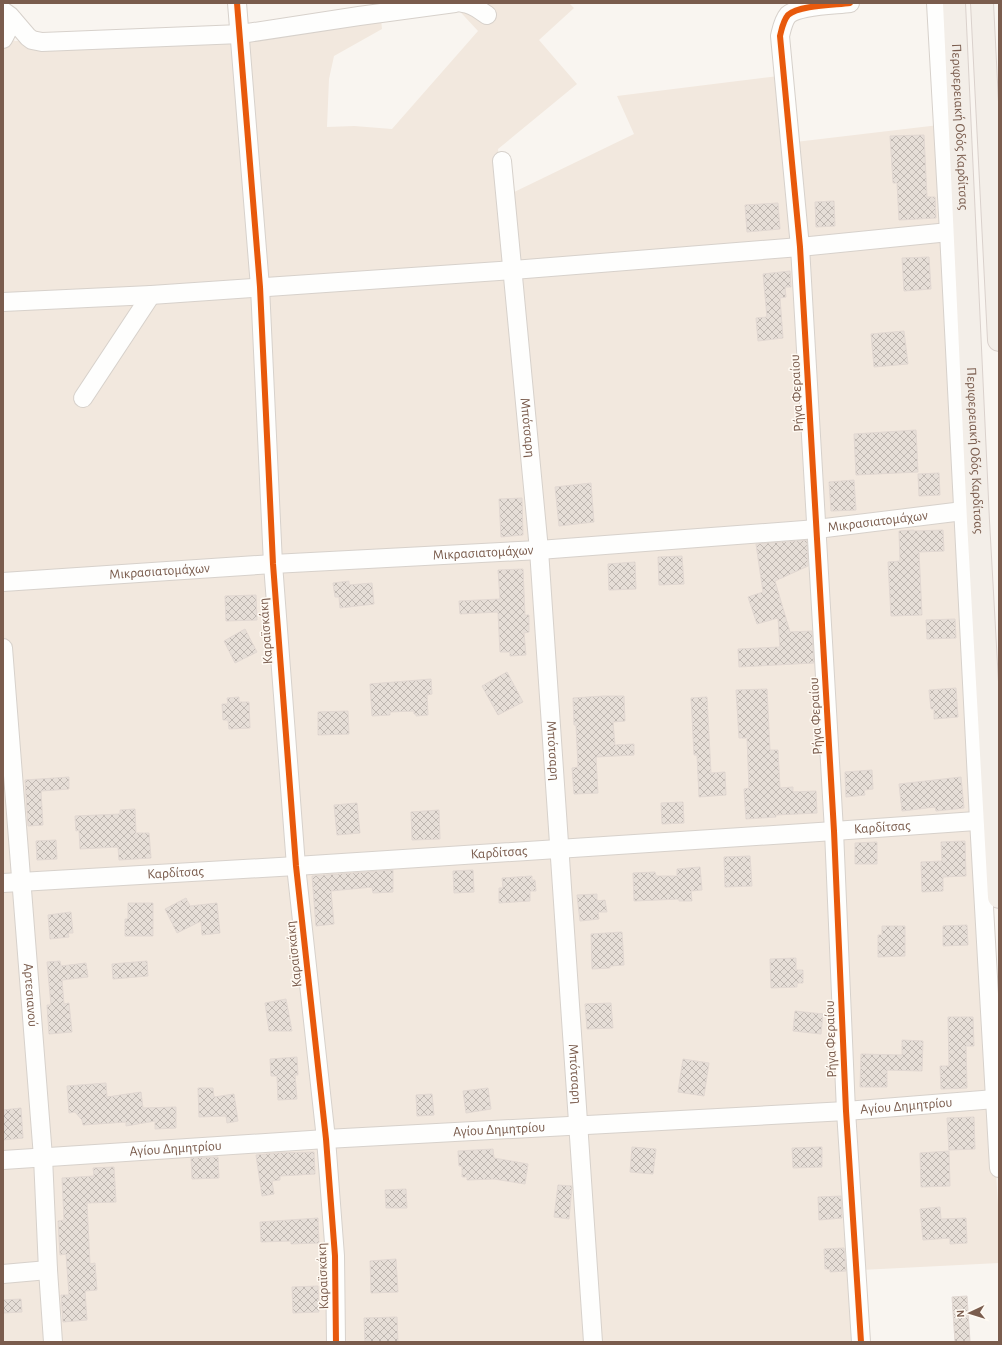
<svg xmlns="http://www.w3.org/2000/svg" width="1002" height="1345" viewBox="0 0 1002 1345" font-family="'Alegreya Sans',sans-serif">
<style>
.residential{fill:#f2e8de}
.building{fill:url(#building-cross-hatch);stroke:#e2d8d2}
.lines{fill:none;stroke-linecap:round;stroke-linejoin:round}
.minor-casing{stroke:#d7d1cb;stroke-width:20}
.major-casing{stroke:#dad1cc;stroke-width:24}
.minor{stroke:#fefefd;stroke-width:18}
.major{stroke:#f3eee8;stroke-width:22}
.cycleway-casing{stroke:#fffaf3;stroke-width:8}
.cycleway{stroke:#e8590c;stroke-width:6}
.labels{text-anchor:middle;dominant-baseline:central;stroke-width:3;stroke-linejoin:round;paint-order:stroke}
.street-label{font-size:14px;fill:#7a5c4d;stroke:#fffaf3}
</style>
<defs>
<pattern id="building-cross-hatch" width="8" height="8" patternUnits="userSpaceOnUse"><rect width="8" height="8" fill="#e6ded7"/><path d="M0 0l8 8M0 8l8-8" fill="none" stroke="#bfb7b1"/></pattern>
</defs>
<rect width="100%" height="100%" fill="#f9f5f0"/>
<!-- residential -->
<polygon class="residential" points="3,3 4,34 15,41 128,38 380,9 382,29 334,56 329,79 327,127 354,126 392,129 478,31 452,3 569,3 574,8 539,40 577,84 498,149 502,198 634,134 617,96 779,76 787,143 939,125 972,765 999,1222 999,1263 861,1270 866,1342 3,1342"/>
<!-- building -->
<g class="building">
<polygon points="924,135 927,197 935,197 936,218 899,220 897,183 893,183 890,136"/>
<polygon points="834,201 835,226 816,227 815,202"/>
<polygon points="778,203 780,229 747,232 745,205"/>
<polygon points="929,257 931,289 904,291 902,258"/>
<polygon points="790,271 791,287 785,287 786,297 780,298 783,338 758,341 756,318 767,317 763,274"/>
<polygon points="904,331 908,364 874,367 871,334"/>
<polygon points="916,430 918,472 856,475 854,434"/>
<polygon points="939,473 940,495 919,496 918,474"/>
<polygon points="854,480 856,510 831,511 829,482"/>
<polygon points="591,483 594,522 559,526 555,487"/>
<polygon points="522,498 523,535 501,537 499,499"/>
<polygon points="914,530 914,531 943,530 944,551 919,552 922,615 891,616 888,562 900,561 899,531"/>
<polygon points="807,540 808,566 775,581 790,632 812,631 814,663 739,667 738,649 780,647 778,618 757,624 748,597 763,592 756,544"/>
<polygon points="682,556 684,584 659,585 658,557"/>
<polygon points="635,562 636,589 609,590 608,564"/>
<polygon points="523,569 525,615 529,615 529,632 524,633 526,655 510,656 510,652 500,652 498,612 460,614 459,601 500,599 498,570"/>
<polygon points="349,581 349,585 372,583 374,604 340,608 339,597 335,597 333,583"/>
<polygon points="256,595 257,620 226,621 225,596"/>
<polygon points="955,619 956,638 927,639 926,620"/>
<polygon points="245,629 257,652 235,663 224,641"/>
<polygon points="507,672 523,702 498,715 482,686"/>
<polygon points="431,679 432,694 427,695 428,715 416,716 416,714 414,714 414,711 390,712 390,715 372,716 370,684"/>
<polygon points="956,688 958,717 934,719 934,709 931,709 929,690"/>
<polygon points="767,689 770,750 778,750 780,788 793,787 793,792 816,791 817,813 776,815 776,817 746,819 744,789 749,788 747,738 739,738 736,690"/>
<polygon points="604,696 624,696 625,721 613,722 615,745 634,744 634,755 596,757 598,793 574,794 572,768 578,767 576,725 574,725 573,698"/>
<polygon points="239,697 239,702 249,702 250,728 229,729 228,720 223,720 222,704 228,704 227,698"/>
<polygon points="707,697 711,773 725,772 726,795 699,797 697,755 694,755 691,698"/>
<polygon points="348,711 349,734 318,735 318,712"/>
<polygon points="872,770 873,789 864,790 865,795 846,797 845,772"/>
<polygon points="69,777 69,789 41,791 43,825 28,826 25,780"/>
<polygon points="961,777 964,808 936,811 935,807 902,811 899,784"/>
<polygon points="683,802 684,823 662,824 661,803"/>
<polygon points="357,803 360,833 337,835 334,805"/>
<polygon points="135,809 136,833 149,833 151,858 119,860 118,847 80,849 79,830 76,831 75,816 120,814 120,810"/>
<polygon points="439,810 440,839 412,840 411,812"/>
<polygon points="56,840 57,859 37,860 36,841"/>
<polygon points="965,841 966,876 943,877 943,891 922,892 921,862 942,861 941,842"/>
<polygon points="877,842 877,864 855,864 855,843"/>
<polygon points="750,856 752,886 725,887 724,857"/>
<polygon points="700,867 702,890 691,891 692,901 679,901 679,899 634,901 633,873 655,872 656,876 677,876 677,869"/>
<polygon points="393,870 393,892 373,893 372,887 331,891 334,924 316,926 312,876"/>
<polygon points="473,870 474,892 454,893 453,871"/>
<polygon points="532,876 532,880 535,880 536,891 530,891 530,901 499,903 499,888 503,888 502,878"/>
<polygon points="597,894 597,901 605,900 607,912 598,912 599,919 580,921 577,895"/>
<polygon points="186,898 190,906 217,903 220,933 202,935 201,921 177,933 165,909"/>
<polygon points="128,903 153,903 153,936 125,936 125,919 128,919"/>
<polygon points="71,912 73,933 68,933 69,937 50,939 48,915"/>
<polygon points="967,925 968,945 943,946 943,926"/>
<polygon points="882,926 905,926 905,956 878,957 878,935 882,935"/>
<polygon points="622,932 624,965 610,966 610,968 592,969 591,934"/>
<polygon points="796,958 796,970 803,970 803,983 797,983 797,987 771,988 770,959"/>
<polygon points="60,961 61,966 86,963 88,977 62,980 64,1004 69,1003 72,1032 49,1034 47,1005 51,1005 47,962"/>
<polygon points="147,961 148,976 113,979 112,964"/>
<polygon points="286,999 292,1031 269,1031 265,1003"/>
<polygon points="611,1003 613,1028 587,1029 585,1004"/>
<polygon points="795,1011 823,1014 821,1034 793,1031"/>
<polygon points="948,1017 973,1017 974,1046 966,1046 967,1088 941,1089 940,1066 949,1066"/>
<polygon points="902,1040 923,1041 922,1071 887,1070 887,1087 860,1087 861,1054 902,1055"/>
<polygon points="297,1057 298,1075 295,1075 297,1099 278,1100 277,1076 271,1076 270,1059"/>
<polygon points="683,1059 709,1063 704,1096 678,1092"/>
<polygon points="106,1083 107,1097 141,1092 143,1108 176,1107 176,1128 155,1129 155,1121 126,1126 126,1122 83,1125 82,1120 75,1112 69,1113 67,1086"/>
<polygon points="198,1088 213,1088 214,1097 234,1094 238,1121 227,1123 226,1116 199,1117"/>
<polygon points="488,1088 491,1109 466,1113 463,1091"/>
<polygon points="432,1094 434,1115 417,1116 416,1095"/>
<polygon points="21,1108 23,1138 3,1140 3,1110"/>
<polygon points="974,1117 975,1149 949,1150 947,1118"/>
<polygon points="632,1147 656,1149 653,1174 630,1172"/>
<polygon points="822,1147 822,1167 793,1168 792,1148"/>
<polygon points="493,1149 494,1158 528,1164 525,1184 494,1179 467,1180 467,1177 462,1177 462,1166 459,1166 458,1151"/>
<polygon points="949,1151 950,1186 921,1187 920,1153"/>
<polygon points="314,1152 315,1174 280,1176 280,1180 272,1181 274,1194 262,1196 256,1155 276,1153"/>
<polygon points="218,1157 219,1178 192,1179 191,1158"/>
<polygon points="114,1167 116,1202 87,1203 90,1264 95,1263 97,1290 85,1291 87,1320 63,1322 61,1295 69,1295 66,1254 60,1255 58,1221 64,1220 62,1178 94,1176 93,1168"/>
<polygon points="558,1185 572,1186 569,1219 554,1217"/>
<polygon points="406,1189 407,1208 386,1208 385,1190"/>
<polygon points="841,1196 842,1218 819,1220 818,1197"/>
<polygon points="940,1207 941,1219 966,1218 967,1243 950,1244 950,1238 923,1240 920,1209"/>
<polygon points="318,1218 319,1243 291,1244 291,1241 261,1242 260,1222"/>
<polygon points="844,1248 846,1271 830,1272 830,1269 825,1269 824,1249"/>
<polygon points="396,1259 398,1292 371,1293 370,1261"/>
<polygon points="318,1286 319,1312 293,1313 292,1287"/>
<polygon points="967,1296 970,1341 955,1342 952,1297"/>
<polygon points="21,1299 22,1312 3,1313 3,1300"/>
<polygon points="397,1317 398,1342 365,1342 364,1318"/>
</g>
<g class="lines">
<defs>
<g id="minor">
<polyline points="237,3 260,287 273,564 296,866 326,1139 335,1256 336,1342"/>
<path d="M 462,3 C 472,3 479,10 487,15"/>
<path d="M 850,3 C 835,5 799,5 788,15 C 783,21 782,28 780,36 L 800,247 L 834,831 L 846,1111 L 861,1342"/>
<polyline points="936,3 949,232 979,820 999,1168"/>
<polyline points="3,11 10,16 28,37 32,40 42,42 241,34 359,16 455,3"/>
<polyline points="3,39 13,20"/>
<path id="s1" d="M 502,161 L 539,550 L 593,1342"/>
<polyline points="3,302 151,295 513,270 800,247 949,232"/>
<polyline points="83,398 151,295"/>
<path id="s2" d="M 3,582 L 273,564 L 539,550 L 817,529 L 963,511"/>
<path id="s3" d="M 3,648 L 43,1157 L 48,1270 L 53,1342"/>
<path id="s4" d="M 3,883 L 296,866 L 834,831 L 990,820"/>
<path id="s5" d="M 3,1160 L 326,1139 L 846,1111 L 995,1099"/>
<polyline points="3,1274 48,1270"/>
</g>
<g id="major">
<path id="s6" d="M 954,3 L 978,521 L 999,897"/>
<polyline points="982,3 999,340"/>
</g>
</defs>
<!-- minor casing -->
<use href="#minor" class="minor-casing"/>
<!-- major casing -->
<use href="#major" class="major-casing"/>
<!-- minor -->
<use href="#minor" class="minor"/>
<!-- major -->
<use href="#major" class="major"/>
<defs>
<g id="cycleway">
<polyline points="237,3 260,287 273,564 296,866 326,1139 335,1256 336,1342"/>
<path d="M 850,3 C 835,5 799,5 788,15 C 783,21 782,28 780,36 L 800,247 L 834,831 L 846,1111 L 861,1342"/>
</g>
</defs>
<!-- cycleway casing -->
<use href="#cycleway" class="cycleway-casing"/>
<!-- cycleway -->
<use href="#cycleway" class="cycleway"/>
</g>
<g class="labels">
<!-- street labels -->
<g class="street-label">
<text stroke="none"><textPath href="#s6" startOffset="124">Περιφερειακή Οδός Καρδίτσας</textPath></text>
<text transform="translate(797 393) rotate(-93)">Ρήγα Φεραίου</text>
<text stroke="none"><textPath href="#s1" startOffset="268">Μπότσαρη</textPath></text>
<text stroke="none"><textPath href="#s6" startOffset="448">Περιφερειακή Οδός Καρδίτσας</textPath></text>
<text stroke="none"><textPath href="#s2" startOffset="877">Μικρασιατομάχων</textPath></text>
<text stroke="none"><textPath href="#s2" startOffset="481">Μικρασιατομάχων</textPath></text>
<text stroke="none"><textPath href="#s2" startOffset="157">Μικρασιατομάχων</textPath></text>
<text transform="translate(266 631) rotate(-94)">Καραϊσκάκη</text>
<text transform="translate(816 716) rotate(-93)">Ρήγα Φεραίου</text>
<text stroke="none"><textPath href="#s1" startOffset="592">Μπότσαρη</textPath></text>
<text stroke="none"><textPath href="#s4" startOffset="881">Καρδίτσας</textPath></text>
<text stroke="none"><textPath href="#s4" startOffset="497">Καρδίτσας</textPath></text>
<text stroke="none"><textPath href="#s4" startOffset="173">Καρδίτσας</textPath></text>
<text transform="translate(294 954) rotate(-96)">Καραϊσκάκη</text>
<text stroke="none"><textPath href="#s3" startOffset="348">Αρτεσιανού</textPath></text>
<text transform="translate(831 1039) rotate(-92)">Ρήγα Φεραίου</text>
<text stroke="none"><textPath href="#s1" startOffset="916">Μπότσαρη</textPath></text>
<text stroke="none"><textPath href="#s5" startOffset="905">Αγίου Δημητρίου</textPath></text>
<text stroke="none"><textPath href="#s5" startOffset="497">Αγίου Δημητρίου</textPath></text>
<text stroke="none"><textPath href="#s5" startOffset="173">Αγίου Δημητρίου</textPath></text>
<text transform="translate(323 1276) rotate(-92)">Καραϊσκάκη</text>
</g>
</g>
<!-- border -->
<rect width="1002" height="1345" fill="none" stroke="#7a5c4d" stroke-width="8"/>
<!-- north arrow -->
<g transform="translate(970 1313) rotate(266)" stroke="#fffaf3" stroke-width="3" paint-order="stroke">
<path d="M0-3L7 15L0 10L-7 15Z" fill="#7a5c4d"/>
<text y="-6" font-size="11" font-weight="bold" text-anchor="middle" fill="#7a5c4d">N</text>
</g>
</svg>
